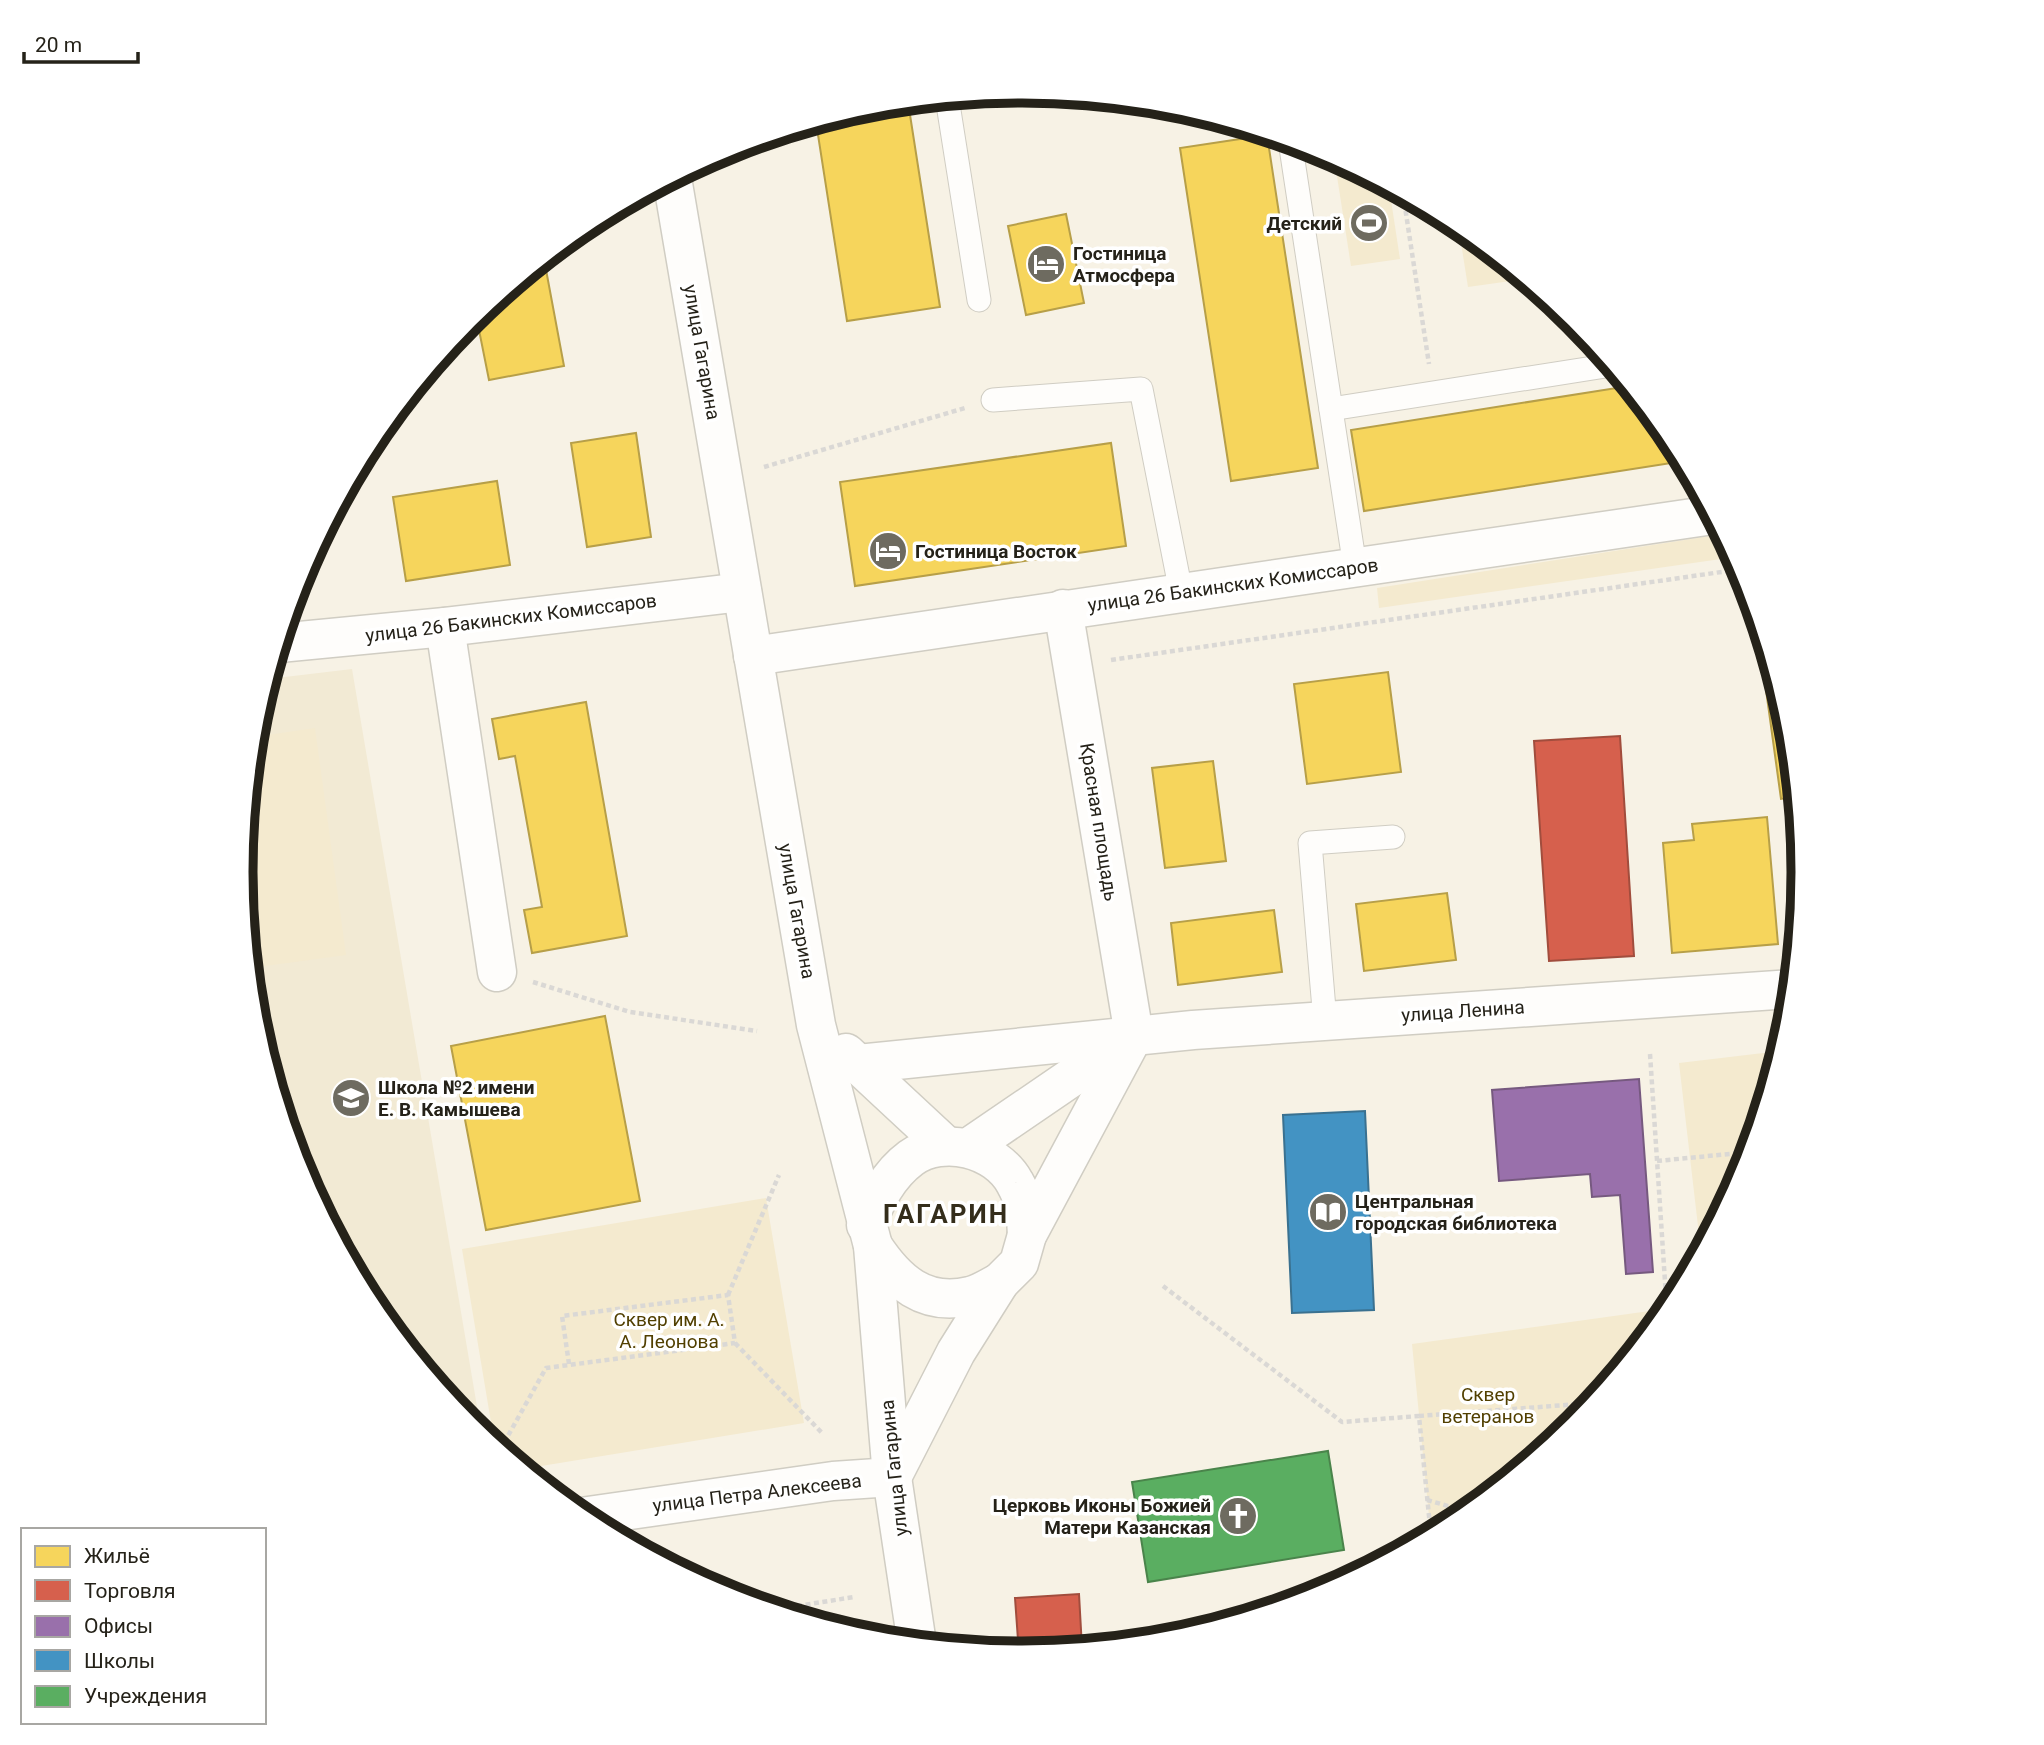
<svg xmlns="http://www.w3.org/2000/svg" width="2044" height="1745" viewBox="0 0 2044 1745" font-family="Roboto,sans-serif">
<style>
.built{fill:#f2ead4}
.green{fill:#f4eacf}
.homes{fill:#f6d55c;stroke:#b79f48;stroke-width:2}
.shops{fill:#d6604d;stroke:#a14d3d;stroke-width:2}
.offices{fill:#9970ab;stroke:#76597f;stroke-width:2}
.schools{fill:#4393c3;stroke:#3a7190;stroke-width:2}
.public{fill:#5aae61;stroke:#4a844b;stroke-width:2}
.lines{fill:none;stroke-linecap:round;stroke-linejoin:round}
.lane-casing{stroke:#d0cdc3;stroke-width:25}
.street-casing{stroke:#d0cdc3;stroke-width:41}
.secondary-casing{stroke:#d0cdc3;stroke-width:41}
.path{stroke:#dad8d5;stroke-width:4.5;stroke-dasharray:5 3.5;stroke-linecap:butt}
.lane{stroke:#fefdfb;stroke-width:23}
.street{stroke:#fefdfb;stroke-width:38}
.secondary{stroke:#fefdfb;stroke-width:38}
.labels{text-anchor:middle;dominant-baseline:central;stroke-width:7;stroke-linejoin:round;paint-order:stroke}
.poi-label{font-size:19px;font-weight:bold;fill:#252219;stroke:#fff;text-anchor:start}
.street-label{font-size:19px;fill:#252219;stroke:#fff}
.park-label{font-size:19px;fill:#513f00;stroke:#fff}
.district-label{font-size:26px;font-weight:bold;letter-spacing:2px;fill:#342d1b;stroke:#fff}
.rim{fill:none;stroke:#252219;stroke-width:9}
</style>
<rect width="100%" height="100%" fill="#f7f2e5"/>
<!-- built -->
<polygon class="built" points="352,669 482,1436 469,1425 372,1306 300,1171 255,1025 241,872 256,720 268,679"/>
<!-- green -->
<g class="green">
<polygon points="1334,157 1389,187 1400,259 1351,266"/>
<polygon points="1458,224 1525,279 1468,287"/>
<polygon points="1723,534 1735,557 1379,608 1377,588"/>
<polygon points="315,728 346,955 250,968 241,872 254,737"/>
<polygon points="1781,1051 1744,1172 1701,1252 1679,1063"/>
<polygon points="766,1198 804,1423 523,1469 495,1446 462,1249"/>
<polygon points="1671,1308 1574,1425 1456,1523 1431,1536 1412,1344"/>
</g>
<!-- homes -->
<g class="homes">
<polygon points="908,102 940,307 847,321 816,122 870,106"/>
<polygon points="1267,135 1318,468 1231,481 1180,148"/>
<polygon points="1066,214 1084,303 1026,315 1008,226"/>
<polygon points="544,259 564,366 489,380 476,315"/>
<polygon points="1629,386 1672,439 1684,461 1364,511 1351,430"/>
<polygon points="636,433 651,537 587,547 571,443"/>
<polygon points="1111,443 1126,546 855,586 840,482"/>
<polygon points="497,481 510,565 406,581 393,497"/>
<polygon points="1756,617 1789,720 1796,797 1781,799"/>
<polygon points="1388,672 1401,772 1307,784 1294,684"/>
<polygon points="586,702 627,936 532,953 524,910 542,907 515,756 499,759 492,719"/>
<polygon points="1213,761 1226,861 1165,868 1152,768"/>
<polygon points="1767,817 1778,944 1672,953 1663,843 1694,840 1692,824"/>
<polygon points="1447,893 1456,960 1364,971 1356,904"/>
<polygon points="1274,910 1282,972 1178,985 1171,923"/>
<polygon points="605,1016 640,1201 486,1230 451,1046"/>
</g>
<!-- shops -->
<g class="shops">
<polygon points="1620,736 1634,956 1549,961 1534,741"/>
<polygon points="1079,1594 1082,1648 1019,1654 1015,1598"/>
</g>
<!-- offices -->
<polygon class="offices" points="1639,1079 1653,1272 1626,1274 1620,1195 1592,1197 1590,1174 1499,1181 1492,1090"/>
<!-- schools -->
<polygon class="schools" points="1365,1111 1374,1310 1292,1313 1283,1115"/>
<!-- public -->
<polygon class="public" points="1328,1451 1344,1550 1148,1582 1132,1482"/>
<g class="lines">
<defs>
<g id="lane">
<polyline points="947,98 979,300"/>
<polyline points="1290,141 1355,567"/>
<polyline points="993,400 1141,389 1181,592"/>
<polyline points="1331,409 1612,365"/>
<polyline points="1325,1021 1310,843 1393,837"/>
</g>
<g id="street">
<polyline points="1063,609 1134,1035"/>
<polyline points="445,627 497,972"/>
<polyline points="279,643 445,627 742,592"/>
<polyline points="753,656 1713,515"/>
</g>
<g id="secondary">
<polyline points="672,178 816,1025 873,1246 892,1477 917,1644"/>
<polyline points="846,1053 946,1146"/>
<polyline points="858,1064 1193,1030 1792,989"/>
<polyline points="968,1148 1129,1038"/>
<path d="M 866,1225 C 876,1200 888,1175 911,1158 C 943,1135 996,1148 1015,1183 C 1025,1200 1026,1215 1027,1235"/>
<path d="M 873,1246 C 896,1281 924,1307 970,1296 C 980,1294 990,1287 1000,1282"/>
<polyline points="892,1477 956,1352 1000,1282 1019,1263 1027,1235 1134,1035"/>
<polyline points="581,1517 833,1481 892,1477"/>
</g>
</defs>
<!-- lane casing -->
<use href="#lane" class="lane-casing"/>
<!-- street casing -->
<use href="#street" class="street-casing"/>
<!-- secondary casing -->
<use href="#secondary" class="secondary-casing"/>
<!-- path -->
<g class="path">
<polyline points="1403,194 1429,364"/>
<polyline points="764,467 965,408"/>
<polyline points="1111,660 1742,569"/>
<polyline points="533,982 630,1012 757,1031"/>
<polyline points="1650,1054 1667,1312"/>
<polyline points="1657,1161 1750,1152"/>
<polyline points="1163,1286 1342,1422 1419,1416 1431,1536"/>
<polyline points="728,1295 779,1175"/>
<polyline points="735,1343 823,1434"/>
<polyline points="1419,1416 1593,1403"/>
<polyline points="500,1450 546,1368 735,1343 728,1295 562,1316 569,1364"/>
<polyline points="1427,1500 1469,1512"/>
<polyline points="772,1610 854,1597"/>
</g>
<!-- lane -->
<use href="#lane" class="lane"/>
<!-- street -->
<use href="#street" class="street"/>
<!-- secondary -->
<use href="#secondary" class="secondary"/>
</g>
<!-- icons -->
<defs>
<symbol id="stadium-disc" viewBox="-11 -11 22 22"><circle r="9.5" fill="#6e6b60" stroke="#fff"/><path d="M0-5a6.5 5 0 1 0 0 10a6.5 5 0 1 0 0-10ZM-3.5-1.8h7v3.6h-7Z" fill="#fff"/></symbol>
<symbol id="hotel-disc" viewBox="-11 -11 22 22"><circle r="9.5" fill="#6e6b60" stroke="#fff"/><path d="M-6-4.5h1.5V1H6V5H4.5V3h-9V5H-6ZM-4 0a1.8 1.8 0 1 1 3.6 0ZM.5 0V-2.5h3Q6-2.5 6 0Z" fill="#fff"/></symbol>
<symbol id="school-disc" viewBox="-11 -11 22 22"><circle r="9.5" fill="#6e6b60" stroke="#fff"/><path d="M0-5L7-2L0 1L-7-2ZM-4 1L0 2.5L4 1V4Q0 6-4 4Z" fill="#fff"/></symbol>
<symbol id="library-disc" viewBox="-11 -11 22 22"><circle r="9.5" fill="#6e6b60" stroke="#fff"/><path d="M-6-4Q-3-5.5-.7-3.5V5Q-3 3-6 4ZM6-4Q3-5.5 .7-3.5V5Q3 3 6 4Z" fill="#fff"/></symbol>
<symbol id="church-disc" viewBox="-11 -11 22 22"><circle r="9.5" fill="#6e6b60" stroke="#fff"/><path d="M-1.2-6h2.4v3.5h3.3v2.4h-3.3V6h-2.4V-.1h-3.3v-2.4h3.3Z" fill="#fff"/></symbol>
</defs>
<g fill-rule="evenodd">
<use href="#stadium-disc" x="1347" y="201" width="44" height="44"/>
<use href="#hotel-disc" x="1024" y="242" width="44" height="44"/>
<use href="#hotel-disc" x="866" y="529" width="44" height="44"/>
<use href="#school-disc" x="329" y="1076" width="44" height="44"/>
<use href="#library-disc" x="1306" y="1190" width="44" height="44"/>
<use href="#church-disc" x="1216" y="1494" width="44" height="44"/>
</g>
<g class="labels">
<!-- poi labels -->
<g class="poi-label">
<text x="1342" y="223" text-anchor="end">Детский</text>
<text x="1073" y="253">Гостиница<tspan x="1073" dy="22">Атмосфера</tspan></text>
<text x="915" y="551">Гостиница Восток</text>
<text x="378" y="1087">Школа №2 имени<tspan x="378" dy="22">Е. В. Камышева</tspan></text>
<text x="1355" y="1201">Центральная<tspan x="1355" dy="22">городская библиотека</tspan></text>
<text x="1211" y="1505" text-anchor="end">Церковь Иконы Божией<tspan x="1211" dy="22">Матери Казанская</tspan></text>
</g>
<!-- street labels -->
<g class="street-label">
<text transform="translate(702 352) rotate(80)">улица Гагарина</text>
<text transform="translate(1233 585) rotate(-8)">улица 26 Бакинских Комиссаров</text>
<text transform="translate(511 618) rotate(-7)">улица 26 Бакинских Комиссаров</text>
<text transform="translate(1099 822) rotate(81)">Красная площадь</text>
<text transform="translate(797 911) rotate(80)">улица Гагарина</text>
<text transform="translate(1463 1011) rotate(-4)">улица Ленина</text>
<text transform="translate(894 1468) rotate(-96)">улица Гагарина</text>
<text transform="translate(757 1493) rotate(-7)">улица Петра Алексеева</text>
</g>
<!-- park labels -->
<g class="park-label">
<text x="669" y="1319">Сквер им. А.<tspan x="669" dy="22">А. Леонова</tspan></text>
<text x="1488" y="1394">Сквер<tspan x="1488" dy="22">ветеранов</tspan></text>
</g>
<!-- district labels -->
<g class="district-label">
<text x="946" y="1214">ГАГАРИН</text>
</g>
</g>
<!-- crop -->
<path d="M0 0H2044V1745H0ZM253 872a769 769 0 1 1 1538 0a769 769 0 1 1-1538 0Z" fill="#fff" fill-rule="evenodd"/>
<path class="rim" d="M253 872a769 769 0 1 1 1538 0a769 769 0 1 1-1538 0Z"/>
<!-- legend -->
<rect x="21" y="1528" width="245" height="196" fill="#ffffff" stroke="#a8a7a3" stroke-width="2"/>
<rect x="35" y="1546" width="35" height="21" fill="#f6d55c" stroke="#a8a7a3" stroke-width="2"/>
<text x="84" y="1563" font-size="21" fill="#252219">Жильё</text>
<rect x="35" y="1580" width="35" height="21" fill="#d6604d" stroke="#a8a7a3" stroke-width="2"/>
<text x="84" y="1598" font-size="21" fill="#252219">Торговля</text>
<rect x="35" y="1616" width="35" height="21" fill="#9970ab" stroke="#a8a7a3" stroke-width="2"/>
<text x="84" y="1633" font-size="21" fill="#252219">Офисы</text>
<rect x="35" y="1650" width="35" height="21" fill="#4393c3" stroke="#a8a7a3" stroke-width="2"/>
<text x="84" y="1668" font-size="21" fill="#252219">Школы</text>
<rect x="35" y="1686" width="35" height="21" fill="#5aae61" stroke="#a8a7a3" stroke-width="2"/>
<text x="84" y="1703" font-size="21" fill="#252219">Учреждения</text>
<!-- scale -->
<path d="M24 52v10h114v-10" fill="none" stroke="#252219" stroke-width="3.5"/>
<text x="35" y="52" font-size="21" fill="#252219" stroke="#ffffff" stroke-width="5" paint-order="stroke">20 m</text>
</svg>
